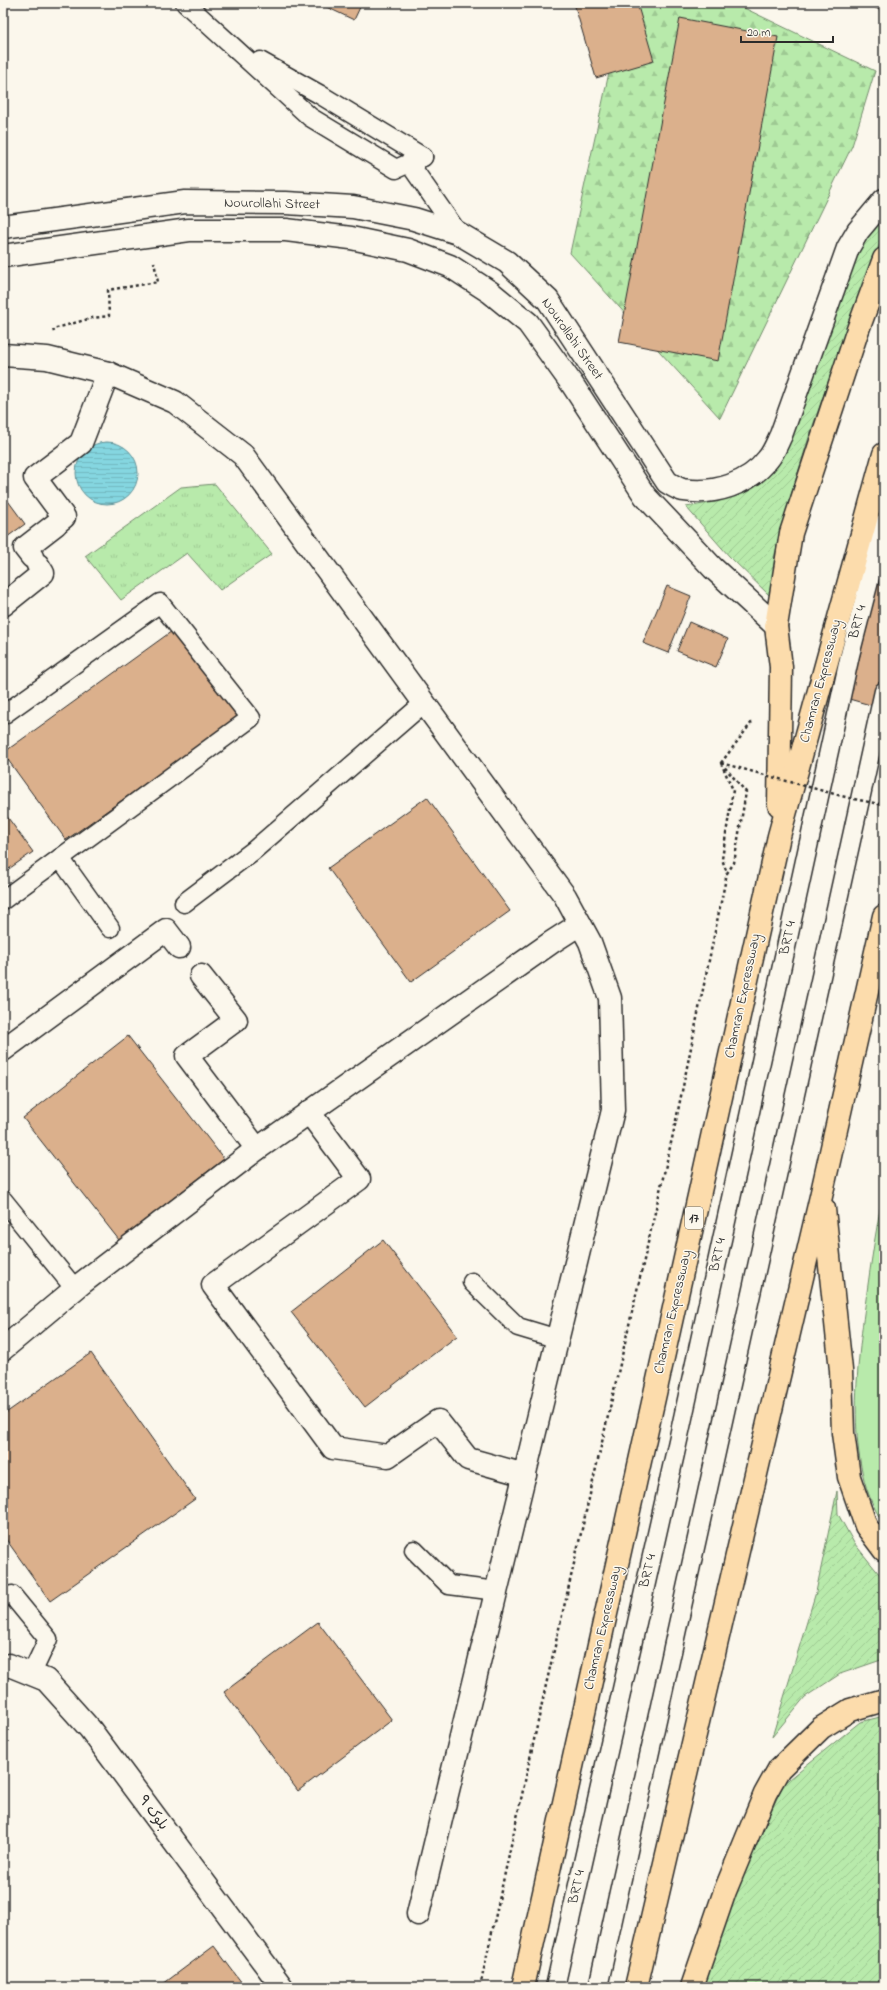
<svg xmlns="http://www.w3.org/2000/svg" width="887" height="1990" viewBox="0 0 887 1990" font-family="'Indie Flower','Playpen Sans Arabic',sans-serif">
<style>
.grass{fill:#b8eaab;stroke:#728a6b}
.forest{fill:url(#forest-firs);stroke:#728a6b}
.park{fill:url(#park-tufts);stroke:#728a6b}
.garden{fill:url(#garden-furrows);stroke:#728a6b}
.water{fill:url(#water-rules);stroke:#619298}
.building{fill:#dbb08c;stroke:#2b2b2b}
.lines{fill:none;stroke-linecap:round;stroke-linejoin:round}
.service-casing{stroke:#2b2b2b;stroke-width:21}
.pedestrian-casing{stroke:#2b2b2b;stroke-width:25}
.minor-casing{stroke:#2b2b2b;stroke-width:25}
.tertiary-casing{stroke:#2b2b2b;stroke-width:25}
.trunk-casing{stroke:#2b2b2b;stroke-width:25}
.path{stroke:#2b2b2b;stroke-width:2.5;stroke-dasharray:3 3;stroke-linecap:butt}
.service{stroke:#fbf7ec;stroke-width:18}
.pedestrian{stroke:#fbf7ec;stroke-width:22}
.minor{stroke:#fbf7ec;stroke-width:22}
.tertiary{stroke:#fbf7ec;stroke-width:22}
.trunk{stroke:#fcdcac;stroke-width:22}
.path-bridge{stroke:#2b2b2b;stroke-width:2.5;stroke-dasharray:3 3;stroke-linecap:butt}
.labels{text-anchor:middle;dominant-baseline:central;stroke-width:3;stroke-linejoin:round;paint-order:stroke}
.shield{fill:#fbf7ec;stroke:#696865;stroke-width:1}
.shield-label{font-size:13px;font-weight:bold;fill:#2b2b2b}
.street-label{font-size:14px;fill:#2b2b2b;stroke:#fbf7ec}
</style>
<defs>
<pattern id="forest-firs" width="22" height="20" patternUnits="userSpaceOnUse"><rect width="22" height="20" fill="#b8eaab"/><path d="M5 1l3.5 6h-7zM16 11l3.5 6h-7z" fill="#9ec993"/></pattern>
<pattern id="park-tufts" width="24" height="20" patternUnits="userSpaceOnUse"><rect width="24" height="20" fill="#b8eaab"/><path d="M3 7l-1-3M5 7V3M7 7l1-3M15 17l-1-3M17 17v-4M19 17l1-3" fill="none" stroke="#9ec993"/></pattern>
<pattern id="garden-furrows" width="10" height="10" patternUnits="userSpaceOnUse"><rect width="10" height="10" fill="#b8eaab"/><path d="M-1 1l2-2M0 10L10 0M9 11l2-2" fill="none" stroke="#9ec993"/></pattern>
<pattern id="water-rules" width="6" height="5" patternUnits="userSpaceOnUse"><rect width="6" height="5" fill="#85d6e0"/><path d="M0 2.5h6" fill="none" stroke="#73b8c0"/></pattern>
</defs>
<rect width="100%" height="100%" fill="#fbf7ec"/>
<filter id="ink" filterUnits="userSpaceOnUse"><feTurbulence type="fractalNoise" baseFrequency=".025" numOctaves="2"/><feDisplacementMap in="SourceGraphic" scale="8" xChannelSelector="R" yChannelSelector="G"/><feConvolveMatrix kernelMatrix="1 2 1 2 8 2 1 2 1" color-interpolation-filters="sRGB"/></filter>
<g filter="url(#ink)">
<!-- grass -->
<path class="grass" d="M 884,1188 L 884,1524 C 843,1466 857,1365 866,1299 C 871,1261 877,1224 884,1188 Z"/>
<!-- forest -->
<polygon class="forest" points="624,3 743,3 742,7 875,71 852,146 720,418 570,253"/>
<!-- park -->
<polygon class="park" points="215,484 272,554 220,590 187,553 121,600 85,556 181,487"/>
<!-- garden -->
<g class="garden">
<path d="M 884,212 L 884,233 L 852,314 L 809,437 L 784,518 L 775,554 L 771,597 L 729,556 L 686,507 C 720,501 744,499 770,473 L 859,250 Z"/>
<polygon points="837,1491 838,1514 854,1543 884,1580 884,1659 840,1674 805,1697 772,1737 816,1592"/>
<polygon points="884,1716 884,1987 702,1987 750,1856 784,1783 860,1722"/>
</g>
<!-- water -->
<circle class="water" cx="107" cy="473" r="31"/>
<!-- building -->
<g class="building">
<polygon points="318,3 362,3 354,20"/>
<polygon points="574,3 637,3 654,61 596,78"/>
<polygon points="865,3 884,3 884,12"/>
<polygon points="680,18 778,37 718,361 619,342"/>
<polygon points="3,494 25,524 3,540"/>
<polygon points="884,558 884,668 874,706 849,699"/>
<polygon points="667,586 691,596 668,653 643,643"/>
<polygon points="689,622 728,639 716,667 677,651"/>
<polygon points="179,626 243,714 66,840 3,753"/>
<polygon points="427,797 510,911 411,982 328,868"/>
<polygon points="3,811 33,852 3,873"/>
<polygon points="128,1036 224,1159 119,1240 23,1118"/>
<polygon points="383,1240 457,1336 365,1407 291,1312"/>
<polygon points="91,1353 195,1499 50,1601 3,1535 3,1415"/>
<polygon points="318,1622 392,1720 298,1791 224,1692"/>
<polygon points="214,1946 245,1987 159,1987"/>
</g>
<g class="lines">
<defs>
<g id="service">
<polyline points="185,3 310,117 396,169 423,157"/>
<polyline points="260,61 319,94 423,157"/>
<polyline points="409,163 458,233"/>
<polyline points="3,715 160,603 251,718 3,900"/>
<polyline points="60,858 110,928"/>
<polyline points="184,903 253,851 424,703"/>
<polyline points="3,1200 75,1289"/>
<polyline points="472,1282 518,1327 558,1339"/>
<polyline points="414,1550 449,1585 497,1591"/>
<polyline points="12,1595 48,1639 31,1675"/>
<polyline points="555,1987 679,1436 850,655 884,523"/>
<polyline points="598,1987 884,691"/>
</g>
<g id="pedestrian">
<polyline points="59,521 64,517 35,478 81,443 108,373"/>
<polyline points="32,557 25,548 56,524"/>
<polyline points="3,605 43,573 38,565"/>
<polyline points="201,976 236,1020 187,1056 257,1149"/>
<polyline points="3,1050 166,930 179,947"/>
<polyline points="309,1112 359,1179 213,1285 333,1448 388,1456 438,1421 468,1459 525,1475"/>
</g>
<g id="minor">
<polyline points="3,355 47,358 108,373 175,402 243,455 565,896 590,942 610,998 613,1110 418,1914"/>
<polyline points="3,1349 82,1283 257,1149 552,942 580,924"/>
<polyline points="3,1667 9,1665 46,1680 90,1729 282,1987"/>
</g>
<g id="tertiary">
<path d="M 3,227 L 185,202 L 286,203 L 353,207 L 414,219 L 458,233 L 507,262 L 548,300 L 667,482 C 672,485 678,489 683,490 C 714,495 749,484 768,459 C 774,452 777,443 781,435 L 848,248 L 858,231 L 884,200"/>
<polyline points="3,256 189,230 286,230 351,238 408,250 450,266 490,292 528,323 572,384 645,496 713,568 776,626"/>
</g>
<g id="trunk">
<polyline points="779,805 781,667 776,626 791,533 856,335 884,259"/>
<polyline points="824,1209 841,1370 843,1433 849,1477 866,1526 884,1550"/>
<polyline points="523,1987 779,836 884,454"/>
<polyline points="636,1987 822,1192 884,916"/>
<polyline points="692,1987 725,1891 765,1794 779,1769 821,1728 850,1710 884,1700"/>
</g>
</defs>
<!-- service casing -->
<use href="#service" class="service-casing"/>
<!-- pedestrian casing -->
<use href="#pedestrian" class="pedestrian-casing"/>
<!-- minor casing -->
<use href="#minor" class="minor-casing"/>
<!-- tertiary casing -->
<use href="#tertiary" class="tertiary-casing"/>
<!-- trunk casing -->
<use href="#trunk" class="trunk-casing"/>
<!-- path -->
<g class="path">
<polyline points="54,332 53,329 92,318 109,316 108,290 158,282 154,262"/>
<polygon points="721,763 746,792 734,863 727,873 722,859 733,790"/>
<polyline points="721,763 752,722"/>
<polyline points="480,1987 546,1685 674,1130 727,873"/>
</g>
<!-- service -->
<use href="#service" class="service"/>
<!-- pedestrian -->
<use href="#pedestrian" class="pedestrian"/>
<!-- minor -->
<use href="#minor" class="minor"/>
<!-- tertiary -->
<use href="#tertiary" class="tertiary"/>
<!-- trunk -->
<use href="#trunk" class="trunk"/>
<!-- path-bridge -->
<polyline class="path-bridge" points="721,763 849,798 884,805"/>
</g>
</g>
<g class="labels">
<!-- shield labels -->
<rect class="shield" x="685" y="1207" width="18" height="22" rx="3"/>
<g class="shield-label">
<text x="694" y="1218">17</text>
</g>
<!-- street labels -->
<g class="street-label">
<text transform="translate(272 204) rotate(1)">Nourollahi Street</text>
<text transform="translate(572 339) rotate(55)">Nourollahi Street</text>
<text transform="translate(858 622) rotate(-75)">BRT 4</text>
<text transform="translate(821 681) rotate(-75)">Chamran Expressway</text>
<text transform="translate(788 938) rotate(-78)">BRT 4</text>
<text transform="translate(743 996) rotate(-78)">Chamran Expressway</text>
<text transform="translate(718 1255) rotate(-78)">BRT 4</text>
<text transform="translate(673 1312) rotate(-77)">Chamran Expressway</text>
<text transform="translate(648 1571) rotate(-77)">BRT 4</text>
<text transform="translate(603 1628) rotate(-77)">Chamran Expressway</text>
<text transform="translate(153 1813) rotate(53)">بلوک ۹</text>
<text transform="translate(577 1887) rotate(-78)">BRT 4</text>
</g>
</g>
<!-- margin -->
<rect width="887" height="1990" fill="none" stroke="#fbf7ec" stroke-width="16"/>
<rect x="8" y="8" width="871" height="1974" fill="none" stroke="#2b2b2b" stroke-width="1.5" filter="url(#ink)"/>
<!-- scale -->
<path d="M741 36v6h92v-6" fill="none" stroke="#2b2b2b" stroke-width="2"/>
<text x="747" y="36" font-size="12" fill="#2b2b2b" stroke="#fbf7ec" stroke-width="3" paint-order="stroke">20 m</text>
</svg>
